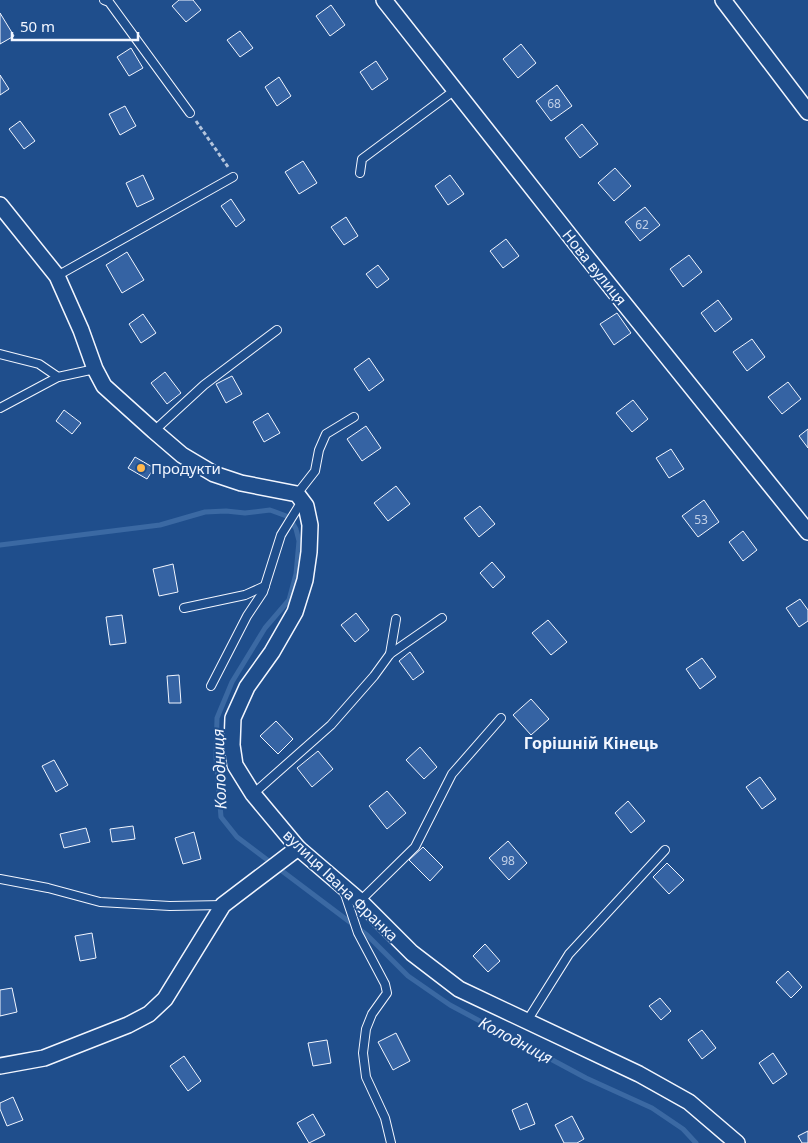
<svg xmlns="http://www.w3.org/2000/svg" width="808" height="1143" viewBox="0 0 808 1143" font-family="'Noto Sans',sans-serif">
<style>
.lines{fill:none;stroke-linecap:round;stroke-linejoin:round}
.stream{stroke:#3b69a3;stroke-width:5}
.building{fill:#3563a3;stroke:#f2f6ff}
.service-casing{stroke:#f2f6ff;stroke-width:10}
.minor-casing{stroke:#f2f6ff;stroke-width:18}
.path{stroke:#b3c4dc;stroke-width:3;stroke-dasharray:4 2.5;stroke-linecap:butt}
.service{stroke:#1f4e8c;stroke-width:8}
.minor{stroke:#1f4e8c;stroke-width:15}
.poi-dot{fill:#ffb74d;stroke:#1f4e8c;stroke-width:2}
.labels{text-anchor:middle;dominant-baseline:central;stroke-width:4;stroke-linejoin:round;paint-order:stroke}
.number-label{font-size:12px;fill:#c3d1e8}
.street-label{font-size:15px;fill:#f2f6ff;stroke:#1f4e8c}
.poi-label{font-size:15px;fill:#f2f6ff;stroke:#1f4e8c;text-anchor:start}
.neighbourhood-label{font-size:16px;font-weight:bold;fill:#f2f6ff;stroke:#1f4e8c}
.water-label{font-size:16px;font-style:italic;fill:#f2f6ff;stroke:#1f4e8c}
</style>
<rect width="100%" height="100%" fill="#1f4e8c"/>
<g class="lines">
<!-- stream -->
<polyline class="stream" points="0,545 160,525 205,512 226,511 245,513 270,510 289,517 296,529 299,541 296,574 289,600 265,628 232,682 217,718 216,757 221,817 237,837 367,935 408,976 450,1005 586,1078 652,1108 683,1129 696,1143"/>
</g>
<!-- building -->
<g class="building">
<polygon points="179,0 193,0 201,10 186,22 172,6"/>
<polygon points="331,5 345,25 330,36 316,16"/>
<polygon points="0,13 14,36 0,44"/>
<polygon points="240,31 253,48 240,57 227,40"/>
<polygon points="521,44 536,63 518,78 503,59"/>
<polygon points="131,48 143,68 129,76 117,57"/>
<polygon points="376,61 388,79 372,90 360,72"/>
<polygon points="0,75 9,89 0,95"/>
<polygon points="279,77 291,96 277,106 265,87"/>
<polygon points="557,85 572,106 551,121 536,101"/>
<polygon points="125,106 136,126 120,135 109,114"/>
<polygon points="20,121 35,141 24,149 9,129"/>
<polygon points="582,124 598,144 580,158 565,138"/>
<polygon points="303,161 317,183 299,194 285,172"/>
<polygon points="615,168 631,186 614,201 598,183"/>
<polygon points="143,175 154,199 137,207 126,183"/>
<polygon points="450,175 464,194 448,205 435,186"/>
<polygon points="231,199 245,220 236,227 221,206"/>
<polygon points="645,207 660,225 640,241 625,222"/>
<polygon points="346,217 358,236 344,245 331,227"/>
<polygon points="506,239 519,256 503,268 490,251"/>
<polygon points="127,252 144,280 122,293 106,265"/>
<polygon points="689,255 702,272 683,287 670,269"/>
<polygon points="378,265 389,279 377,288 366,274"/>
<polygon points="718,300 732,319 715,332 701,313"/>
<polygon points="617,313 631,333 614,345 600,324"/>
<polygon points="143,314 156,333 141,343 129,324"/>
<polygon points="752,339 765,357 747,371 733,352"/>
<polygon points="369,358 384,380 369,391 354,369"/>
<polygon points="165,372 181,393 167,404 151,383"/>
<polygon points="232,376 242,394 226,403 216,384"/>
<polygon points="788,382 801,399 782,414 768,397"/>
<polygon points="633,400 648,419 632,432 616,413"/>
<polygon points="64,410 81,423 72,434 56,421"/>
<polygon points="268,413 280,433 264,442 253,422"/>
<polygon points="366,426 381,448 362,461 347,439"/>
<polygon points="808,429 808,448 799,436"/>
<polygon points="671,449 684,469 669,478 656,458"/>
<polygon points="135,457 154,468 147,479 128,468"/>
<polygon points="396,486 410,504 388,521 374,503"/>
<polygon points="704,500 719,522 698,537 682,516"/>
<polygon points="480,506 495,524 479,537 464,518"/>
<polygon points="743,531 757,550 743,561 729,542"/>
<polygon points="492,562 505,577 493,588 480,573"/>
<polygon points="173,564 178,592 159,596 153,569"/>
<polygon points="800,599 808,610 808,621 799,627 786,608"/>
<polygon points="356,613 369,630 355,642 341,625"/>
<polygon points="122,615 126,643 110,645 106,617"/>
<polygon points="548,620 567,642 551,655 532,633"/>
<polygon points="410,652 424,672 413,680 399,661"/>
<polygon points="702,658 716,677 700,689 686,669"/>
<polygon points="179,675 181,703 169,703 167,676"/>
<polygon points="531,699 549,719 531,735 513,715"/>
<polygon points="276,721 293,739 278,754 260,736"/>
<polygon points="420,747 437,767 424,779 406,760"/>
<polygon points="318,751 333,769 312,787 297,768"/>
<polygon points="54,760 68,785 56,792 42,766"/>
<polygon points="760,777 776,799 762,809 746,787"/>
<polygon points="387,791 406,813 387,829 369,806"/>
<polygon points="628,801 645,821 631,833 615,813"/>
<polygon points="133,826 135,839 112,842 110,829"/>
<polygon points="86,828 90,842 64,848 60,834"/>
<polygon points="194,832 201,859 183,864 175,838"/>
<polygon points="508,841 527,863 509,880 489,858"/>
<polygon points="423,847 443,867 430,881 409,860"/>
<polygon points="667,863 684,880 669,894 653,877"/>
<polygon points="92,933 96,958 80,961 75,936"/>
<polygon points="485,944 500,961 488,972 473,956"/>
<polygon points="788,971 802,987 791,998 776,982"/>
<polygon points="12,988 17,1012 0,1016 0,990"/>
<polygon points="660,998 671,1011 661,1020 649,1006"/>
<polygon points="702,1030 716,1048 702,1059 688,1040"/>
<polygon points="396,1033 410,1061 393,1070 378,1042"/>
<polygon points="327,1040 331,1063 313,1066 308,1043"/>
<polygon points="773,1053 787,1074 773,1084 759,1063"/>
<polygon points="184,1056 201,1081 188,1091 170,1066"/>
<polygon points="13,1097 23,1120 7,1126 0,1109 0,1103"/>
<polygon points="527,1103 535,1124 520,1130 512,1110"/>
<polygon points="313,1114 325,1135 309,1143 297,1123"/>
<polygon points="572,1116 584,1139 577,1143 564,1143 555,1125"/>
<polygon points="808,1131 808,1143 802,1143 798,1136"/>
</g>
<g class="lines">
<defs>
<g id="service">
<polyline points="104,0 109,2 190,113"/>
<polyline points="360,173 362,159 455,90"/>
<polyline points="57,276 233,177"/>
<polyline points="0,354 39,364 58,377 95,369"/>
<polyline points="0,408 58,377"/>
<polyline points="154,431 204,385 277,330"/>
<polyline points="297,494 315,471 319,450 326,434 354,417"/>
<polyline points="184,608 245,595 265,586"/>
<polyline points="390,654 396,619"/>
<polyline points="211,686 247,616 263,592 281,535 302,501"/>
<polyline points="253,794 331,725 374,676 390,654 442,618"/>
<polyline points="0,879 48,888 100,902 170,906 223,905"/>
<polyline points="344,891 358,933 385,984 387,993 372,1014 366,1029 363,1053 366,1077 385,1118 391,1143"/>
<polyline points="360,901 415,847 452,774 501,718"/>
<polyline points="527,1021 569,954 665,850"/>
</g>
<g id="minor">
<polyline points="384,0 581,250 808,532"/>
<polyline points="723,0 808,112"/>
<polyline points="0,205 57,276 81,330 95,369 104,386 154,431 182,455 214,474 241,483 297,494 306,506 310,525 309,552 305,580 295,612 272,652 247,687 233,718 232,745 235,765 253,794 298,848 360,901 412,953 459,989 639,1074 689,1102 737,1143"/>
<polyline points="0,1066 44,1058 128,1025 149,1014 165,999 223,905 298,848"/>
</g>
</defs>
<!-- service casing -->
<use href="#service" class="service-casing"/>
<!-- minor casing -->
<use href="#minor" class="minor-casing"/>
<!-- path -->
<polyline class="path" points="196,121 228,167"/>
<!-- service -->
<use href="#service" class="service"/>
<!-- minor -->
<use href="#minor" class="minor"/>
</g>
<!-- markers -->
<circle class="poi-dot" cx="141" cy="468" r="5"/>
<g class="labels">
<!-- number labels -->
<g class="number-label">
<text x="554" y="103">68</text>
<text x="642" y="224">62</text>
<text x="701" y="519">53</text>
<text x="508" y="860">98</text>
</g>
<!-- street labels -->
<g class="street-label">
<text transform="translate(595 267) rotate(51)">Нова вулиця</text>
<text transform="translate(341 885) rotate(44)">вулиця Івана Франка</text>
</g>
<!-- poi labels -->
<g class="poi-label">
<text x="151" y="468">Продукти</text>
</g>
<!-- neighbourhood labels -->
<g class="neighbourhood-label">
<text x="591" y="743">Горішній Кінець</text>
</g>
<!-- water labels -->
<g class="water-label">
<text transform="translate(219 769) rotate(-92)">Колодниця</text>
<text transform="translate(516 1040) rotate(28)">Колодниця</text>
</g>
</g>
<!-- scale -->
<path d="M12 32v8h126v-8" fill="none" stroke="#f2f6ff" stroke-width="2.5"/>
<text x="20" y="32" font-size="15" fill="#f2f6ff" stroke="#1f4e8c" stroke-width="4" paint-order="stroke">50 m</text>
</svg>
